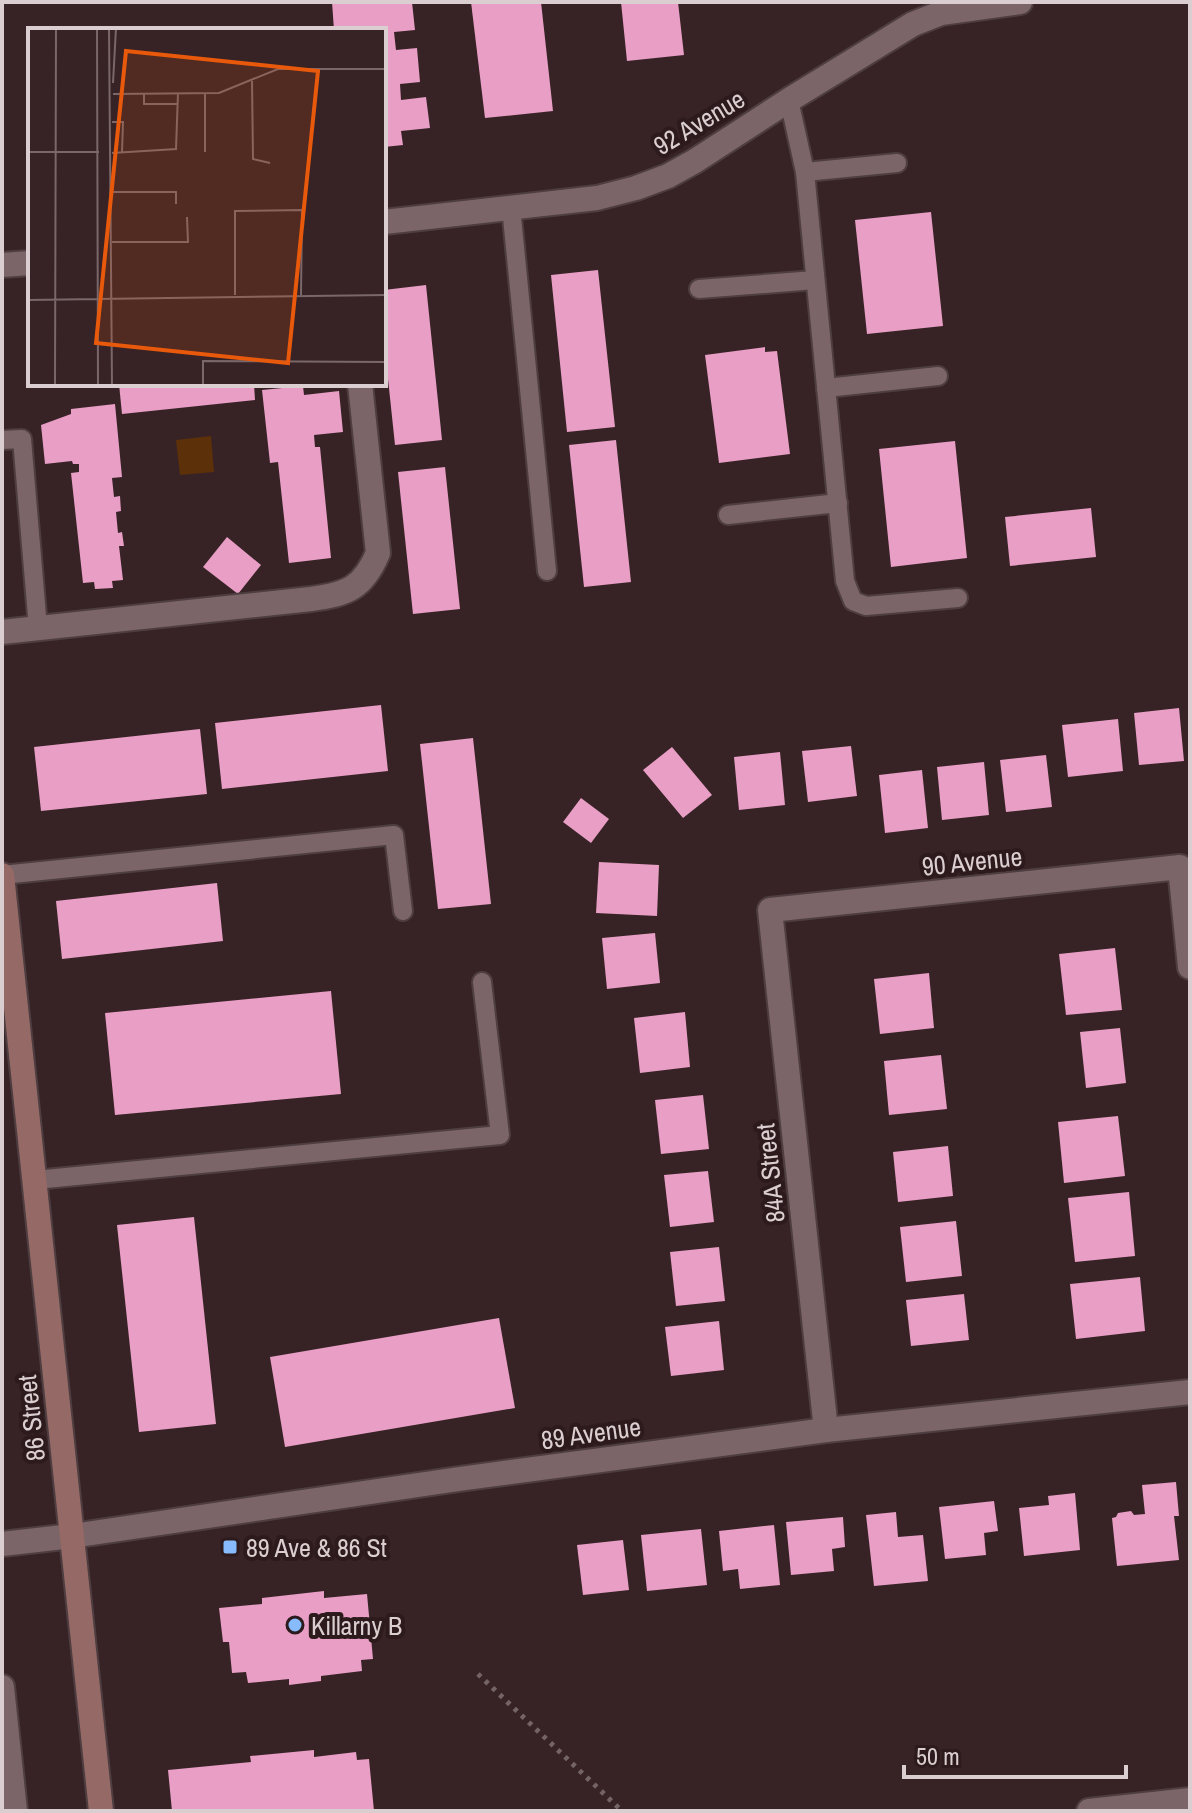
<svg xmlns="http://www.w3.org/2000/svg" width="1192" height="1813" viewBox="0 0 1192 1813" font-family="'Archivo Narrow',sans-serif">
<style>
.green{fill:#5c3008}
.building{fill:#e99ec5}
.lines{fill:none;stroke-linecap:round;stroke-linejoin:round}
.lane-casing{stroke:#4e3e41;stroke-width:22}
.street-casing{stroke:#4e3e41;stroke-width:28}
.secondary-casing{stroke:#4e3e41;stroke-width:28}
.path{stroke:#756467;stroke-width:5;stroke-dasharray:4 6;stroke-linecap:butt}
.lane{stroke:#7c6568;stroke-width:18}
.street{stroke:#7c6568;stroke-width:24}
.secondary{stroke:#956965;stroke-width:24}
.poi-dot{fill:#87bbfb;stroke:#2c1a1d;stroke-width:3}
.labels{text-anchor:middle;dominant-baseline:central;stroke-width:8;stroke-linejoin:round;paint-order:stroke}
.street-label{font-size:26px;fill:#dbced0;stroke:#2c1a1d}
.poi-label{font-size:26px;fill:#dbced0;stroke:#2c1a1d;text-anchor:start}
.inset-road{fill:none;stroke:#79676a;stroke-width:2}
.view{fill:#e8590c;fill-opacity:0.15;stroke:#e8590c;stroke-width:4}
.inset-edge{fill:none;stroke:#dbced0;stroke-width:4}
</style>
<rect width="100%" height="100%" fill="#372326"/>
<!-- green -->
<polygon class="green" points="211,436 214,472 180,475 176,440"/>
<!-- building -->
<g class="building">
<polygon points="332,2 412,2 415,30 394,32 396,50 417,48 420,82 400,84 401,100 426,97 430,128 401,131 403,145 384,147 384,30 334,30"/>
<polygon points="471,2 541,2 553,111 485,118"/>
<polygon points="621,2 678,2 684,55 627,61"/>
<polygon points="931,212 943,326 867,334 855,220"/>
<polygon points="598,270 615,427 567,432 551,275"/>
<polygon points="426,285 442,440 395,445 384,341 384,290"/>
<polygon points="765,347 765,352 777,351 790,454 719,463 705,355"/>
<polygon points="119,384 254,384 255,400 122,414"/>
<polygon points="303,386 304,395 339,391 343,432 314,435 315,447 320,447 331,558 289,563 278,462 270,463 262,390"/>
<polygon points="115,404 122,477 112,478 114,497 120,496 121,511 116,512 118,533 122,532 124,546 119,546 123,580 112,581 113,588 95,589 94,582 83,583 71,473 79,472 79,464 73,464 72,461 45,464 41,425 71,414 71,409"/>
<polygon points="616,440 631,582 584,587 569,445"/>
<polygon points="955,441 967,558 891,567 879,449"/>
<polygon points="445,467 460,609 413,614 398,472"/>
<polygon points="1091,508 1096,557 1010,566 1005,517"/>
<polygon points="227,537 261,565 238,594 203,567"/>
<polygon points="381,705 388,771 222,789 215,723"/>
<polygon points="1179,708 1184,761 1139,765 1134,713"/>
<polygon points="1118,719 1123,771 1068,777 1062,725"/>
<polygon points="200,729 207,794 41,811 34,747"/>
<polygon points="473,738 491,904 438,909 420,744"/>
<polygon points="851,746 857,796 808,802 802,751"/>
<polygon points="672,747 712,795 683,818 643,770"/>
<polygon points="780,752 785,805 739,810 734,757"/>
<polygon points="1046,755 1052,807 1006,812 1000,760"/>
<polygon points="984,762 989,815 942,820 937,767"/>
<polygon points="922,770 928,828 885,833 879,775"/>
<polygon points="581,798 609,819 591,843 563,822"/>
<polygon points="599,862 659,865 657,916 596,913"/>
<polygon points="217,883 223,941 62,959 56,901"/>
<polygon points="655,933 660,983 607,989 602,938"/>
<polygon points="1115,948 1122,1010 1066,1015 1059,954"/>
<polygon points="929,973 934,1028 880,1034 874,979"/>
<polygon points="331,991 341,1094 115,1115 105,1013"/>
<polygon points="685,1012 690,1067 640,1073 634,1018"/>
<polygon points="1120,1028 1126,1083 1086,1088 1080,1032"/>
<polygon points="941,1055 947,1109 889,1115 884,1061"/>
<polygon points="703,1095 709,1149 661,1154 655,1100"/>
<polygon points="1118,1116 1125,1176 1064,1183 1058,1122"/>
<polygon points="948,1146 953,1196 898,1202 893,1152"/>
<polygon points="708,1171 714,1222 670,1227 664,1175"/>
<polygon points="1129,1192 1135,1256 1075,1262 1068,1198"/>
<polygon points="194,1217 216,1424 139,1432 117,1225"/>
<polygon points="956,1221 962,1276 906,1282 900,1227"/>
<polygon points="719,1247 725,1301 676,1306 670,1252"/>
<polygon points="1140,1277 1145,1331 1076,1339 1070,1284"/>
<polygon points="964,1294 969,1340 911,1346 906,1300"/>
<polygon points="499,1318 515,1408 285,1447 270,1357"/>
<polygon points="719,1321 724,1370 671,1376 665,1327"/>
<polygon points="1176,1482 1179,1516 1174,1516 1179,1560 1117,1566 1112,1518 1116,1517 1118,1513 1131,1511 1134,1515 1145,1514 1142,1485"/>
<polygon points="1075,1493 1080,1550 1024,1556 1019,1508 1049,1505 1048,1496"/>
<polygon points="994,1501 998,1531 984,1533 986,1555 945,1559 939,1507"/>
<polygon points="896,1512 898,1537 923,1535 928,1581 874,1586 866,1515"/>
<polygon points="843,1517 845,1547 832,1549 834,1571 791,1575 786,1522"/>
<polygon points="774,1525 780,1585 740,1589 738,1569 723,1571 719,1531"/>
<polygon points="701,1529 707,1585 647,1591 641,1535"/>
<polygon points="623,1540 629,1590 583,1595 577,1545"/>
<polygon points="324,1591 324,1598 367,1594 373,1659 361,1660 362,1671 321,1676 321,1681 289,1685 289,1679 248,1683 246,1672 232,1673 229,1642 223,1642 219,1608 262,1604 262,1598"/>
<polygon points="314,1750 314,1757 356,1752 357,1760 369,1759 374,1811 172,1811 168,1770 251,1762 250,1756"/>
</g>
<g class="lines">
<defs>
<g id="lane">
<polyline points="789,100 805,172 845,581 853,601 866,606 958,598"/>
<polyline points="805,172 897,163"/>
<polyline points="511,207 547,571"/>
<polyline points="699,289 815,280"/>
<polyline points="826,388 938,376"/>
<polyline points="2,440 22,439 38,628"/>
<polyline points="728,515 838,503"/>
<polyline points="2,875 394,835 403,911"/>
<polyline points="35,1180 500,1135 482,982"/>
</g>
<g id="street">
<polyline points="384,222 597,198 636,188 668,176 695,161 789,100 913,24 941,13 1020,2"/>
<polyline points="2,265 30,263"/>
<path d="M 2,632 L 311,599 C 348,594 363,588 378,553 L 360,384"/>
<polyline points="826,1430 770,910 1180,867 1190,967"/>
<polyline points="2,1544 72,1536 459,1479 826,1430 1190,1392"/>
<polyline points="2,1687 15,1811"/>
<polyline points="1089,1811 1190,1800"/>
</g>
<polyline id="secondary" points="2,875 101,1811"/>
</defs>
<!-- lane casing -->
<use href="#lane" class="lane-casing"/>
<!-- street casing -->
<use href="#street" class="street-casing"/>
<!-- secondary casing -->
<use href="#secondary" class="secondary-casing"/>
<!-- path -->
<polyline class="path" points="478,1674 622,1811"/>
<!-- lane -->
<use href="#lane" class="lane"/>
<!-- street -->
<use href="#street" class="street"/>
<!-- secondary -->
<use href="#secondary" class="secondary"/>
</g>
<!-- markers -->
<g class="poi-dot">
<rect x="222" y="1539" width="16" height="16" rx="4"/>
<circle cx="295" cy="1625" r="8"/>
</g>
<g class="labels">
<!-- street labels -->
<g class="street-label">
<text transform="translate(699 122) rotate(-31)">92 Avenue</text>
<text transform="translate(972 861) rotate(-6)">90 Avenue</text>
<text transform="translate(770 1173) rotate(-96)">84A Street</text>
<text transform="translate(31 1418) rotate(-96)">86 Street</text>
<text transform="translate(591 1433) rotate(-8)">89 Avenue</text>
</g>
<!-- poi labels -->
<g class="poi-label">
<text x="246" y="1547">89 Ave &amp; 86 St</text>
<text x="311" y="1625">Killarny B</text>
</g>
</g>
<!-- overview -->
<g transform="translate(28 28)">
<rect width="358" height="358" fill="#372326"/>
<path class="inset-road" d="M 69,0 L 70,358M 81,0 L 84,358M 224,53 L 225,131 L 242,135M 85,55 L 88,0M 85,66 L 191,65 L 250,41 L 358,41M 116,66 L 116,76 L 150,76M 84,94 L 95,94 L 94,125M 0,124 L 71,124M 177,124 L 177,65M 84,125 L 148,121 L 150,65M 84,164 L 148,164 L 148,176M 84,214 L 160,214 L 159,189M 207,267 L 207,183 L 274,182 L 273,267M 0,272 L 358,267M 27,358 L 28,0M 175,358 L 175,333 L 358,334"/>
<path class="view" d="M 98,23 L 290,43 L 260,335 L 68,315 Z"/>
<rect width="358" height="358" class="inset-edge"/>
</g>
<!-- border -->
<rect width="1192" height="1813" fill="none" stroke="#dbced0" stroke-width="8"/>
<!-- scale -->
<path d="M904 1765v12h222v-12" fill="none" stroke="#dbced0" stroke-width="4"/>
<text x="916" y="1765" font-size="24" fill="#dbced0" stroke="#2c1a1d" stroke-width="6" paint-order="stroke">50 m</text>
</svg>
